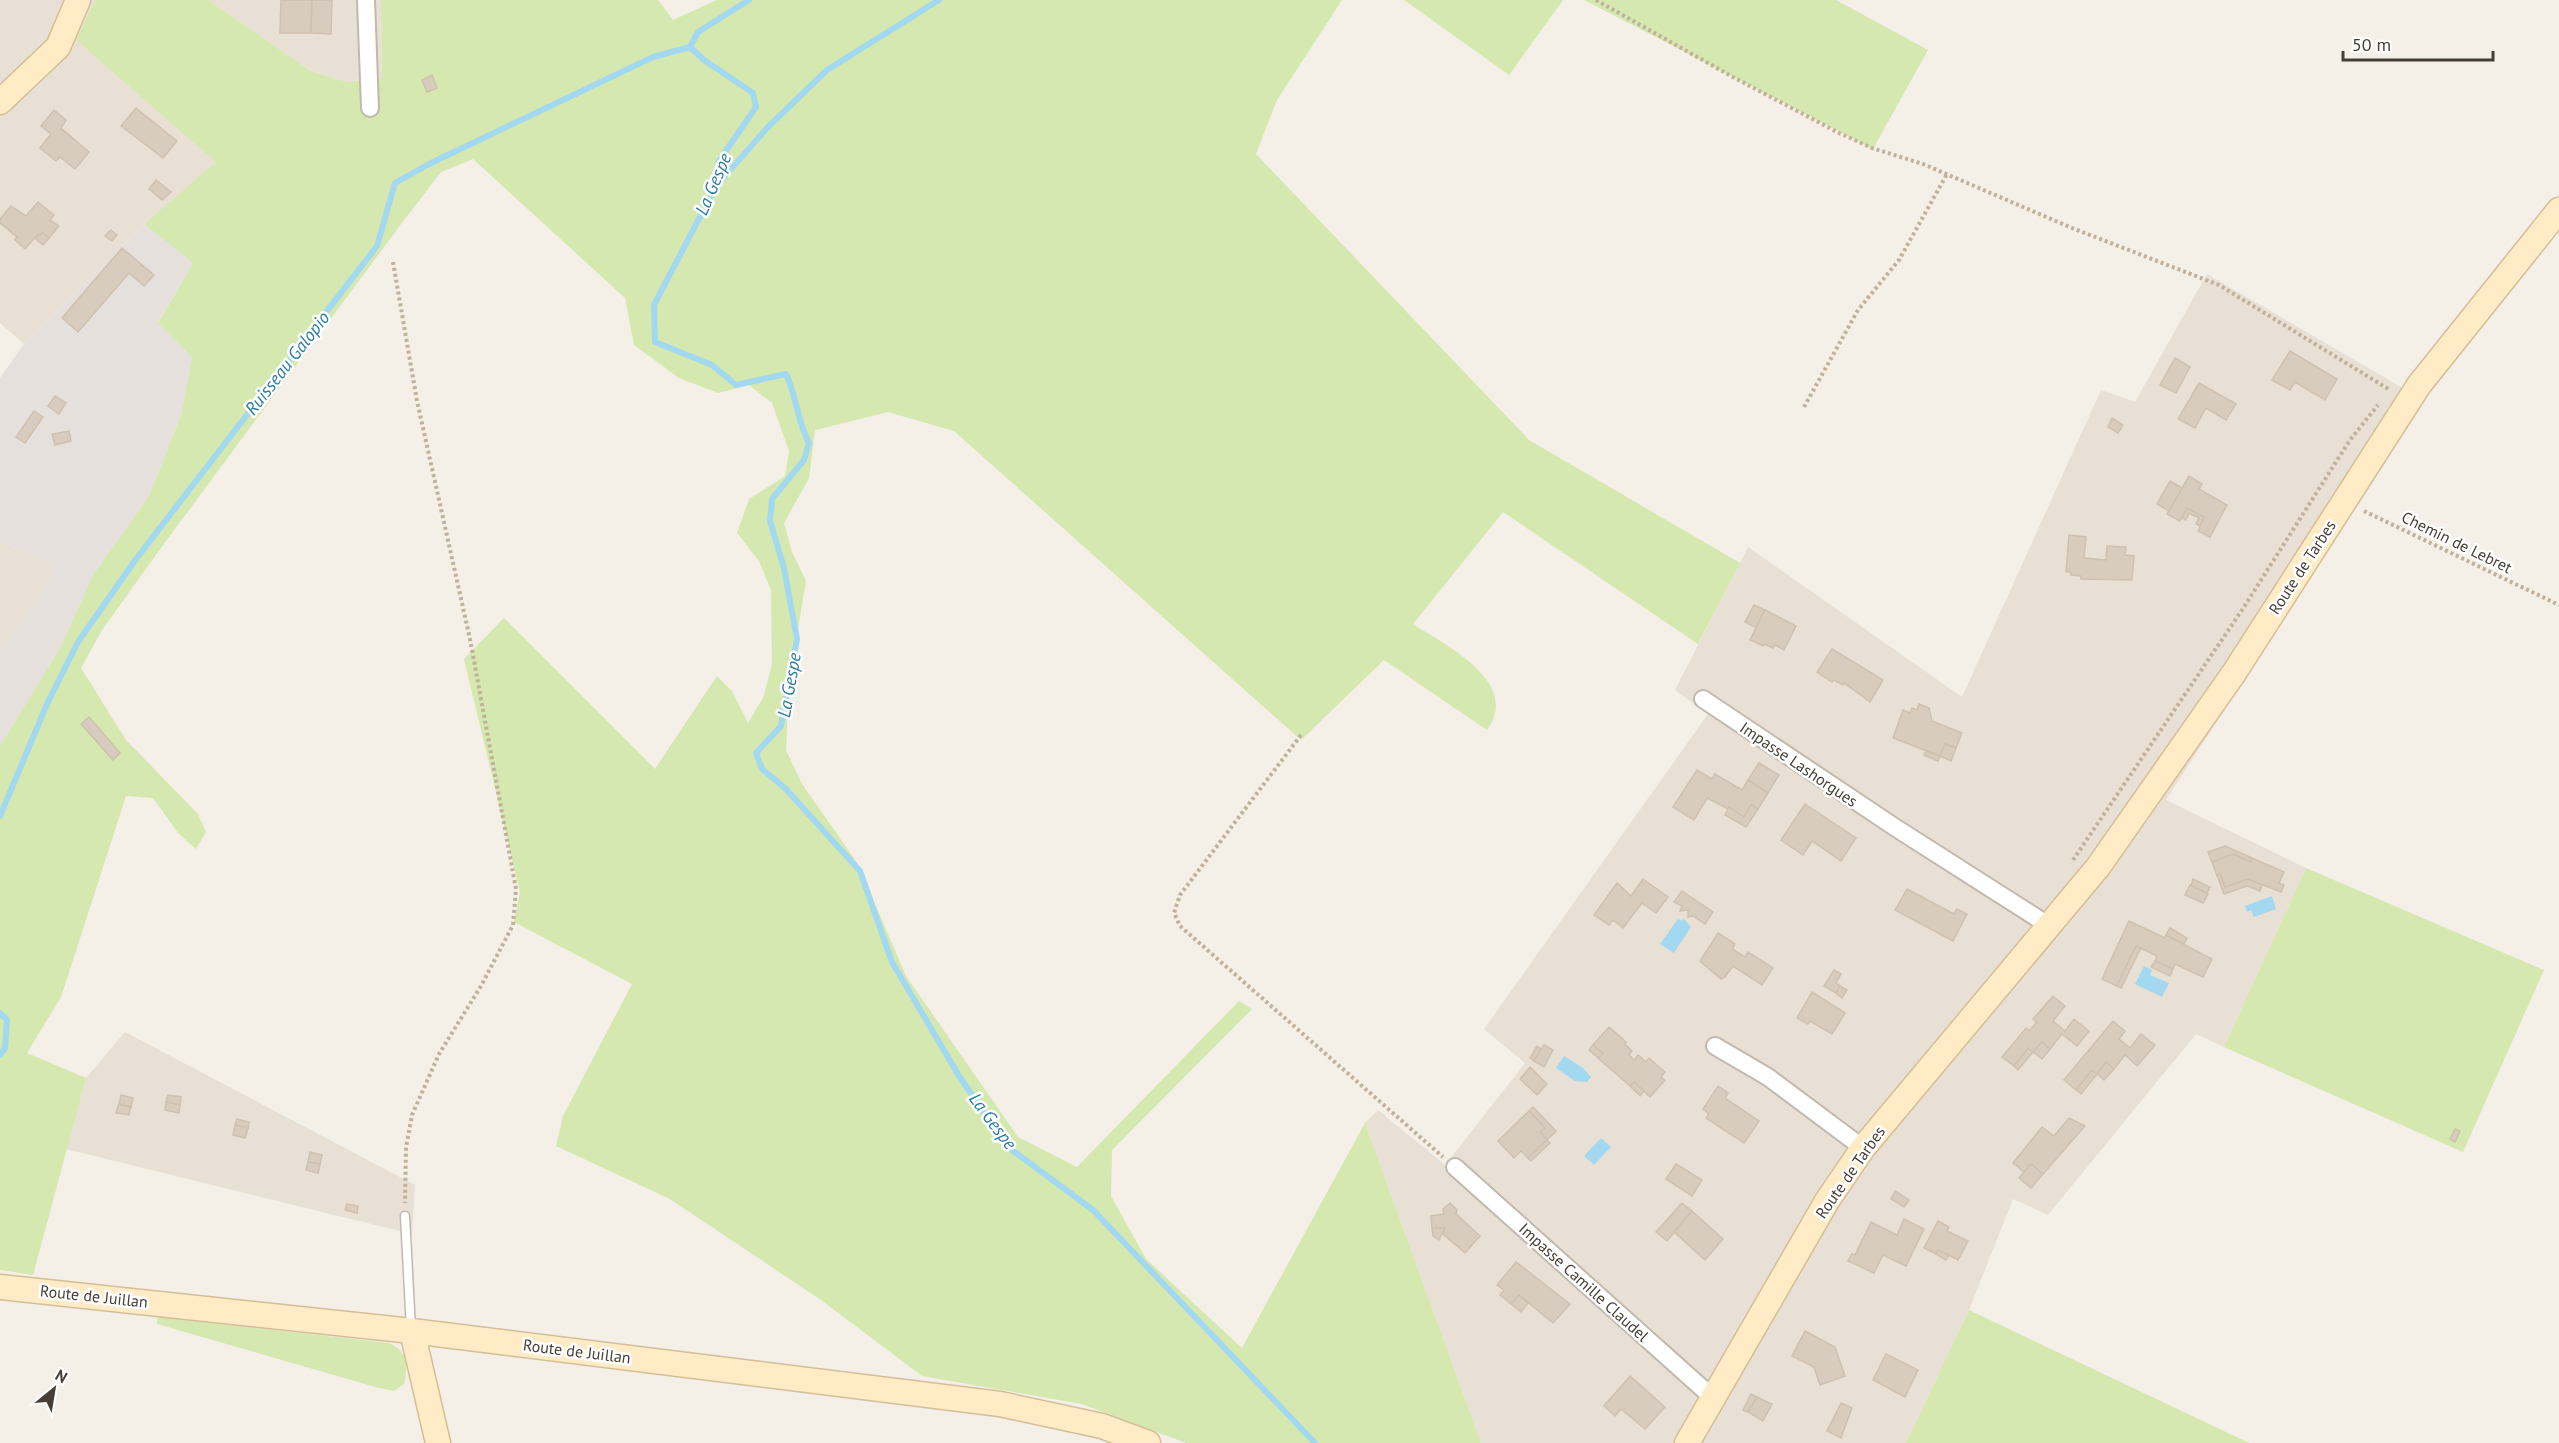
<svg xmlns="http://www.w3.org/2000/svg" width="2559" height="1443" viewBox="0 0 2559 1443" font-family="'PT Sans',sans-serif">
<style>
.residential{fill:#e8e0d5}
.industrial{fill:#e6e0dc}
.green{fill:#d4e8af}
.water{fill:#a3d8f1}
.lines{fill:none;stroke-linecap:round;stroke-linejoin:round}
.stream{stroke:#a3d8f1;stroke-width:6}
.building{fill:#d8ccbf;stroke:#d0c1af;stroke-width:1.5}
.lane-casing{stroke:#c2b9ac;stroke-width:11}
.street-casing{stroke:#c2b9ac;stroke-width:20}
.secondary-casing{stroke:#d4be96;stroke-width:27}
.path{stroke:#c1b09a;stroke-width:4;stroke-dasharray:3 3;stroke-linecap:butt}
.lane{stroke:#fff;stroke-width:8}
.street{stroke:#fff;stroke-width:16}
.secondary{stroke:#ffecc6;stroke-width:24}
.labels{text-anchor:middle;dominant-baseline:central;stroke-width:5;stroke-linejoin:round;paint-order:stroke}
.street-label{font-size:16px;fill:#473f36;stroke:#fff}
.water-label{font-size:18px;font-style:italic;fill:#2a7ba4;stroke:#fff}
</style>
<rect width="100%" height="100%" fill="#f4efe7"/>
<!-- residential -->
<g class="residential">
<polygon points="0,0 95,0 76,40 217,162 144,224 24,344 0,323"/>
<polygon points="208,0 381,0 382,78 345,82 311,71"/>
<polygon points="2207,274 2425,401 2166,800 2306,868 2224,1047 2196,1034 2048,1215 2013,1199 1969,1310 1906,1443 1481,1443 1365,1123 1378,1110 1445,1165 1525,1063 1484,1029 1708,714 1675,690 1748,547 1962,697 2101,390 2135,402"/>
<polygon points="0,541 49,562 54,574 0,654"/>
<polygon points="125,1032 415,1185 412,1234 66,1149 86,1078"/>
</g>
<!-- industrial -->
<polygon class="industrial" points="144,224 193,263 158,322 192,357 181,415 149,496 93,575 60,648 0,746 0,654 54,574 49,562 0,541 0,378 24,344"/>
<!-- green -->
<g class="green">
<path d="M 95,0 L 208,0 L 311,71 L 346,82 L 382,78 L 381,0 L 658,0 L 673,20 L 717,0 L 1342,0 L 1277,100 L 1256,154 L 1529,440 L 1740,563 L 1698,644 L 1503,512 L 1413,624 C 1445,645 1522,682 1487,730 L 1384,660 L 1301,740 L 954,431 L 888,412 L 815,430 L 809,478 L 784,523 L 792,552 L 806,581 L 789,682 L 786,750 L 802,784 L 858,864 L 906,976 L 1018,1137 L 1077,1167 L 1239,1001 L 1252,1009 L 1112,1150 L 1111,1196 L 1146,1259 L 1242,1348 L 1365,1123 L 1481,1443 L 1186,1443 L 1082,1404 L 922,1376 L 821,1300 L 670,1199 L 556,1146 L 563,1116 L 632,984 L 514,922 L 520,892 L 464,659 L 504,618 L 655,769 L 717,676 L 732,691 L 748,723 L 763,698 L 772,665 L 771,590 L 759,561 L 737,533 L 749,499 L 785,476 L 789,451 L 772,403 L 749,385 L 718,393 L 679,378 L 634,345 L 625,298 L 473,159 L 441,172 L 404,220 L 163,545 L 102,630 L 81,668 L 126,740 L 198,814 L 206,832 L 196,849 L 178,833 L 153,798 L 126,796 L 61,997 L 27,1053 L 86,1078 L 33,1275 L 0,1270 L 0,746 L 60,648 L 93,575 L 149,496 L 181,415 L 192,357 L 158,323 L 193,263 L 144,224 L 216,162 L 76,40 Z"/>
<polygon points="1404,0 1563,0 1509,75"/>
<polygon points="1584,0 1836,0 1928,50 1873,149"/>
<polygon points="2306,868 2544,970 2463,1152 2224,1047"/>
<polygon points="1969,1310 2249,1443 1906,1443"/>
<path d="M 158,1317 L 389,1343 C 409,1353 408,1364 404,1384 L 394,1391 L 379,1388 L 157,1324 Z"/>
</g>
<!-- water -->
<g class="water">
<polygon points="2272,896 2276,909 2254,917 2251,910 2247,912 2245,906"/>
<polygon points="1683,918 1691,927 1674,953 1660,944 1678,919 1682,921"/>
<polygon points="2144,966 2152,970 2150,975 2169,983 2162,997 2135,984"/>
<polygon points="1564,1056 1583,1068 1591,1077 1587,1082 1575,1081 1556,1068"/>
<polygon points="1601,1138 1611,1147 1594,1165 1584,1156"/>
</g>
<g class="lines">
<!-- stream -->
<g class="stream">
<path d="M 749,0 L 698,32 L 690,47 L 704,60 L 753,93 L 756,107 L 719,161 L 716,186 L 654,305 L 655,342 L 712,365 L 736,385 L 786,374 C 797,397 797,421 809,443 L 804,460 L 772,499 L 770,521 L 784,568 L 797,639 L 781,726 L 756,753 L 762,769 L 785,788 L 860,871 L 892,962 L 959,1076 L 1008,1147 L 1093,1210 L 1315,1443"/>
<polyline points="717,185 768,127 827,70 939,0"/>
<polyline points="0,816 47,704 78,642 136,559 377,246 395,183 431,163 653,57 690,47"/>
<polyline points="0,1013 7,1020 5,1048 0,1055"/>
</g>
</g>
<!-- building -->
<g class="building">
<polygon points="281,0 312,0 311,33 280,33"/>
<polygon points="312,0 332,0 331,34 311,33"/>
<polygon points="432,75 437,88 427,92 422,80"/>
<polygon points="136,108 177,141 163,158 121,126"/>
<polygon points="54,110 66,120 61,128 89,152 75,169 60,157 56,161 40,148 51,134 41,126"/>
<polygon points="156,180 171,192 162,200 149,189"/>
<polygon points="38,202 54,215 50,220 59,226 49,238 43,233 38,234 25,249 15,240 17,237 0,223 0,219 11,206 26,216"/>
<polygon points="111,230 117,235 112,241 105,236"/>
<polygon points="43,233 49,238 43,245 35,238"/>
<polygon points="122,248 154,275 144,286 129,273 78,332 62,318"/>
<polygon points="2290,351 2337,379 2325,400 2295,382 2290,390 2272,380"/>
<polygon points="2175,358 2190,367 2176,393 2160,385"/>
<polygon points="2199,383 2236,404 2226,420 2206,408 2195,428 2178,419"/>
<polygon points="55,396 66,403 59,414 48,406"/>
<polygon points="34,411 43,417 25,443 16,437"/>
<polygon points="2112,418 2123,425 2118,433 2108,427"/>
<polygon points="69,431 71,441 55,445 52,434"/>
<polygon points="2189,476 2202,484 2199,489 2227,505 2210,537 2198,531 2204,517 2187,508 2180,521 2167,514"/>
<polygon points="2170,481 2182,488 2169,511 2157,504"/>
<polygon points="2187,508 2204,517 2200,526 2196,524 2199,518 2189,513 2186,520 2182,518"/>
<polygon points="2069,535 2086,537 2084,558 2106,560 2107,546 2126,547 2125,555 2134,556 2132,580 2081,579 2081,576 2071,575 2071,572 2066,572"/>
<polygon points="1754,605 1765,610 1756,628 1745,622"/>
<polygon points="1765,610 1796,626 1784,650 1775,645 1773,648 1764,644 1763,646 1750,640"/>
<polygon points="1832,649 1883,680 1870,702 1844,683 1843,685 1834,680 1832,682 1817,672"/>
<polygon points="1919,704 1929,708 1932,721 1962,733 1956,748 1945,744 1940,756 1893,738 1903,710 1910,713 1912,708 1917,710"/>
<polygon points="89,717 120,753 113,760 81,724"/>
<polygon points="1945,744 1956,748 1951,761 1940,756"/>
<polygon points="1926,751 1940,756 1938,761 1924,755"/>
<polygon points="1759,763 1779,775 1768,793 1748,780"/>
<polygon points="1697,770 1712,779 1715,774 1742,790 1748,780 1768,793 1758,809 1751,805 1744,817 1707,798 1694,820 1673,807"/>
<polygon points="1805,804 1856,838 1841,861 1812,841 1803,855 1781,840"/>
<polygon points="1751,805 1758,809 1746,827 1725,815 1729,807 1744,817"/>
<polygon points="2225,846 2252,858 2251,862 2233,854 2212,862 2208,852"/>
<polygon points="2233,854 2251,862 2252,858 2284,872 2279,883 2284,885 2281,892 2248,879 2225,887 2220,874 2217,876 2212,862"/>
<polygon points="2220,874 2225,887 2248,879 2262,885 2260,891 2247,886 2224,894 2217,875"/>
<polygon points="1643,879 1668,897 1656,913 1642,903 1623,928 1613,920 1609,925 1594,915 1617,883 1631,896"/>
<polygon points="2193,879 2210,887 2207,893 2191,886"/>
<polygon points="2190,885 2208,894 2203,903 2185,895"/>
<polygon points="1907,889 1954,914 1957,909 1967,914 1953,941 1895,910"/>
<polygon points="1682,891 1713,912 1705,924 1693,916 1688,917 1688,910 1680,911 1682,906 1674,902"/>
<polygon points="2129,921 2165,938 2166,935 2212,959 2203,977 2175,964 2173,969 2155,961 2157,956 2136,946 2117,986 2102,979"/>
<polygon points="2170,928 2187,938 2184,944 2166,935"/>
<polygon points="1718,933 1735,944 1732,949 1745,957 1748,952 1773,968 1762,985 1733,966 1725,977 1721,979 1700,961"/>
<polygon points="2136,946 2141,948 2121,988 2117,986"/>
<polygon points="2155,961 2173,969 2170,976 2151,967"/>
<polygon points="1834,970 1841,974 1836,983 1840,986 1836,993 1824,986"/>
<polygon points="1840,986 1847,990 1842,998 1836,993"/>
<polygon points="1812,992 1845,1013 1832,1034 1810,1021 1808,1024 1797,1018"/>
<polygon points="2053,996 2065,1006 2053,1021 2065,1031 2074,1019 2089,1031 2077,1046 2062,1034 2050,1049 2042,1042 2033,1052 2028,1048 2014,1066 2002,1057 2026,1028 2029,1031 2037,1022 2033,1019"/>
<polygon points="2113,1021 2125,1031 2119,1039 2130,1048 2141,1034 2155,1045 2137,1066 2125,1055 2114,1069 2106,1062 2097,1074 2092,1070 2076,1090 2064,1080"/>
<polygon points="1609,1027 1626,1042 1625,1044 1632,1051 1629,1055 1634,1060 1638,1055 1646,1062 1649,1058 1665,1072 1661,1077 1665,1080 1650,1097 1634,1082 1630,1086 1598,1058 1603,1054 1593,1045"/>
<polygon points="2042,1042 2050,1049 2042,1059 2033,1052"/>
<polygon points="1544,1045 1553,1050 1544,1067 1534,1061"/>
<polygon points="1593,1045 1603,1054 1598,1058 1589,1050"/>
<polygon points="1537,1046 1541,1049 1534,1061 1530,1058"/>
<polygon points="2028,1048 2033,1052 2018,1070 2014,1066"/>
<polygon points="2106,1062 2114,1069 2104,1080 2097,1074"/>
<polygon points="1530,1067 1547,1084 1537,1095 1520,1079"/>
<polygon points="2092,1070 2097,1074 2081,1094 2076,1090"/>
<polygon points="1634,1082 1644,1091 1640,1096 1630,1086"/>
<polygon points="1718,1086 1728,1093 1725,1098 1759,1121 1744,1143 1706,1118 1709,1114 1703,1109"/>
<polygon points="121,1095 133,1098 131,1107 119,1104"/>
<polygon points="168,1095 181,1097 180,1105 166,1102"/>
<polygon points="166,1102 180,1105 179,1113 165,1110"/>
<polygon points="119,1104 131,1107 129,1115 116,1113"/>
<polygon points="1533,1107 1556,1131 1547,1140 1540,1132 1545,1128 1529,1111"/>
<polygon points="1529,1111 1545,1128 1540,1132 1547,1140 1528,1158 1521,1151 1514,1158 1498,1141"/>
<polygon points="2069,1118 2085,1126 2043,1174 2031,1164 2024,1172 2013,1163 2042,1127 2054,1136"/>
<polygon points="237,1119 249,1122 248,1128 235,1125"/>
<polygon points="235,1125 248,1128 245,1138 233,1135"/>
<polygon points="2455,1129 2460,1131 2455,1142 2450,1139"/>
<polygon points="1547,1140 1550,1143 1531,1161 1528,1158"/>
<polygon points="310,1152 322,1155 320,1164 308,1162"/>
<polygon points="308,1162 320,1164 318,1173 306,1170"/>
<polygon points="1676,1164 1702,1180 1692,1196 1666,1179"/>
<polygon points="2031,1164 2043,1174 2031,1188 2019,1178"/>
<polygon points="1895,1191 1909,1200 1904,1207 1891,1199"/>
<polygon points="1450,1203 1457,1210 1456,1214 1480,1236 1465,1253 1443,1234 1445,1228 1432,1228 1431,1216 1444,1214 1443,1209"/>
<polygon points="1682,1203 1692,1211 1667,1241 1656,1232"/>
<polygon points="347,1204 358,1206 357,1213 345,1210"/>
<polygon points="1692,1211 1723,1239 1705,1260 1674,1232"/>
<polygon points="1904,1219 1924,1229 1906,1266 1883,1255 1874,1273 1848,1261 1852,1254 1855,1255 1871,1222 1897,1235"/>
<polygon points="1938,1221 1949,1227 1947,1231 1968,1241 1958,1260 1938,1250 1936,1254 1924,1248"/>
<polygon points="1432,1228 1445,1228 1439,1240 1433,1236"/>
<polygon points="1938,1250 1949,1255 1946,1260 1936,1254"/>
<polygon points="1516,1262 1570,1304 1553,1323 1519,1295 1511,1304 1500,1295 1504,1290 1497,1285"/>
<polygon points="1519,1295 1528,1303 1521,1312 1511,1304"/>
<polygon points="1805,1331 1835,1347 1845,1376 1820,1385 1814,1367 1792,1356"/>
<polygon points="1886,1354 1918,1370 1905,1397 1873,1380"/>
<polygon points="1630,1376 1665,1407 1645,1429 1621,1409 1615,1416 1604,1406"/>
<polygon points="1751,1394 1757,1397 1748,1412 1743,1410"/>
<polygon points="1757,1397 1772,1404 1763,1421 1748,1412"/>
<polygon points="1841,1403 1852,1408 1841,1438 1827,1431"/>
</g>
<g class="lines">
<defs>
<polyline id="lane" points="405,1216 411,1329"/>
<g id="street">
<polyline points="366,0 370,108"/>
<polyline points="1703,699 1896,828 2048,925"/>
<polyline points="1715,1046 1768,1077 1863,1148"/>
<polyline points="1455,1167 1712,1397"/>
</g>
<g id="secondary">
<polyline points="0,102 58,47 78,0"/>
<polyline points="0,1287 412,1331 1000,1404 1102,1426 1148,1443"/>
<polyline points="412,1331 438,1443"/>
<polyline points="1687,1443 1827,1201 1863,1148 2098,867 2234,673 2419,385 2559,210"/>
</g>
</defs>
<!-- lane casing -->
<use href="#lane" class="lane-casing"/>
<!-- street casing -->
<use href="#street" class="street-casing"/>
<!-- secondary casing -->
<use href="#secondary" class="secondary-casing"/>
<!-- path -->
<g class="path">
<polyline points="1596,0 1731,76 1839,133 1872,148 1923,164 2072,228 2219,285 2390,390"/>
<polyline points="393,262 417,401 470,639 516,889 513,925 481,986 439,1054 412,1115 406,1147 405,1203"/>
<polyline points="1804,407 1858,310 1899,260 1947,174"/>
<polyline points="2364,511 2559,605"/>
<polyline points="1301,735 1180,895 1174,913 1180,926 1443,1157"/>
<polyline points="2073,860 2242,610 2350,440 2378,405"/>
</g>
<!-- lane -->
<use href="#lane" class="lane"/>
<!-- street -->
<use href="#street" class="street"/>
<!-- secondary -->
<use href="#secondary" class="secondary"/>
</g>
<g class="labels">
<!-- street labels -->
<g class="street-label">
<text transform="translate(2457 542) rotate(26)">Chemin de Lebret</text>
<text transform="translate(2302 567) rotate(-57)">Route de Tarbes</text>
<text transform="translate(1799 764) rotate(34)">Impasse Lashorgues</text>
<text transform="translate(1850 1172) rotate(-55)">Route de Tarbes</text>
<text transform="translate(1584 1282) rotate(42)">Impasse Camille Claudel</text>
<text transform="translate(94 1296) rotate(6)">Route de Juillan</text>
<text transform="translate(577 1351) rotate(7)">Route de Juillan</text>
</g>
<!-- water labels -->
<g class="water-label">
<text transform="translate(713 184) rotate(-67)">La Gespe</text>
<text transform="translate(287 363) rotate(-52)">Ruisseau Galopio</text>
<text transform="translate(789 685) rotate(-80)">La Gespe</text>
<text transform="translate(993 1121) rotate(53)">La Gespe</text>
</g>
</g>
<!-- north arrow -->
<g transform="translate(54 1389) rotate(30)" stroke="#ffffff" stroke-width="4.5" paint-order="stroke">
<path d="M0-4.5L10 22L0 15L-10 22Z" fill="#473f36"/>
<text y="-9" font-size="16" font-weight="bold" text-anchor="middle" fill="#473f36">N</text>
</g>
<!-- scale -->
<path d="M2343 51v9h150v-9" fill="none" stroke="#473f36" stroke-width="3"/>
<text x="2352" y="51" font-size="18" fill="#473f36" stroke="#ffffff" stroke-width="4.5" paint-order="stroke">50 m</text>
</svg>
